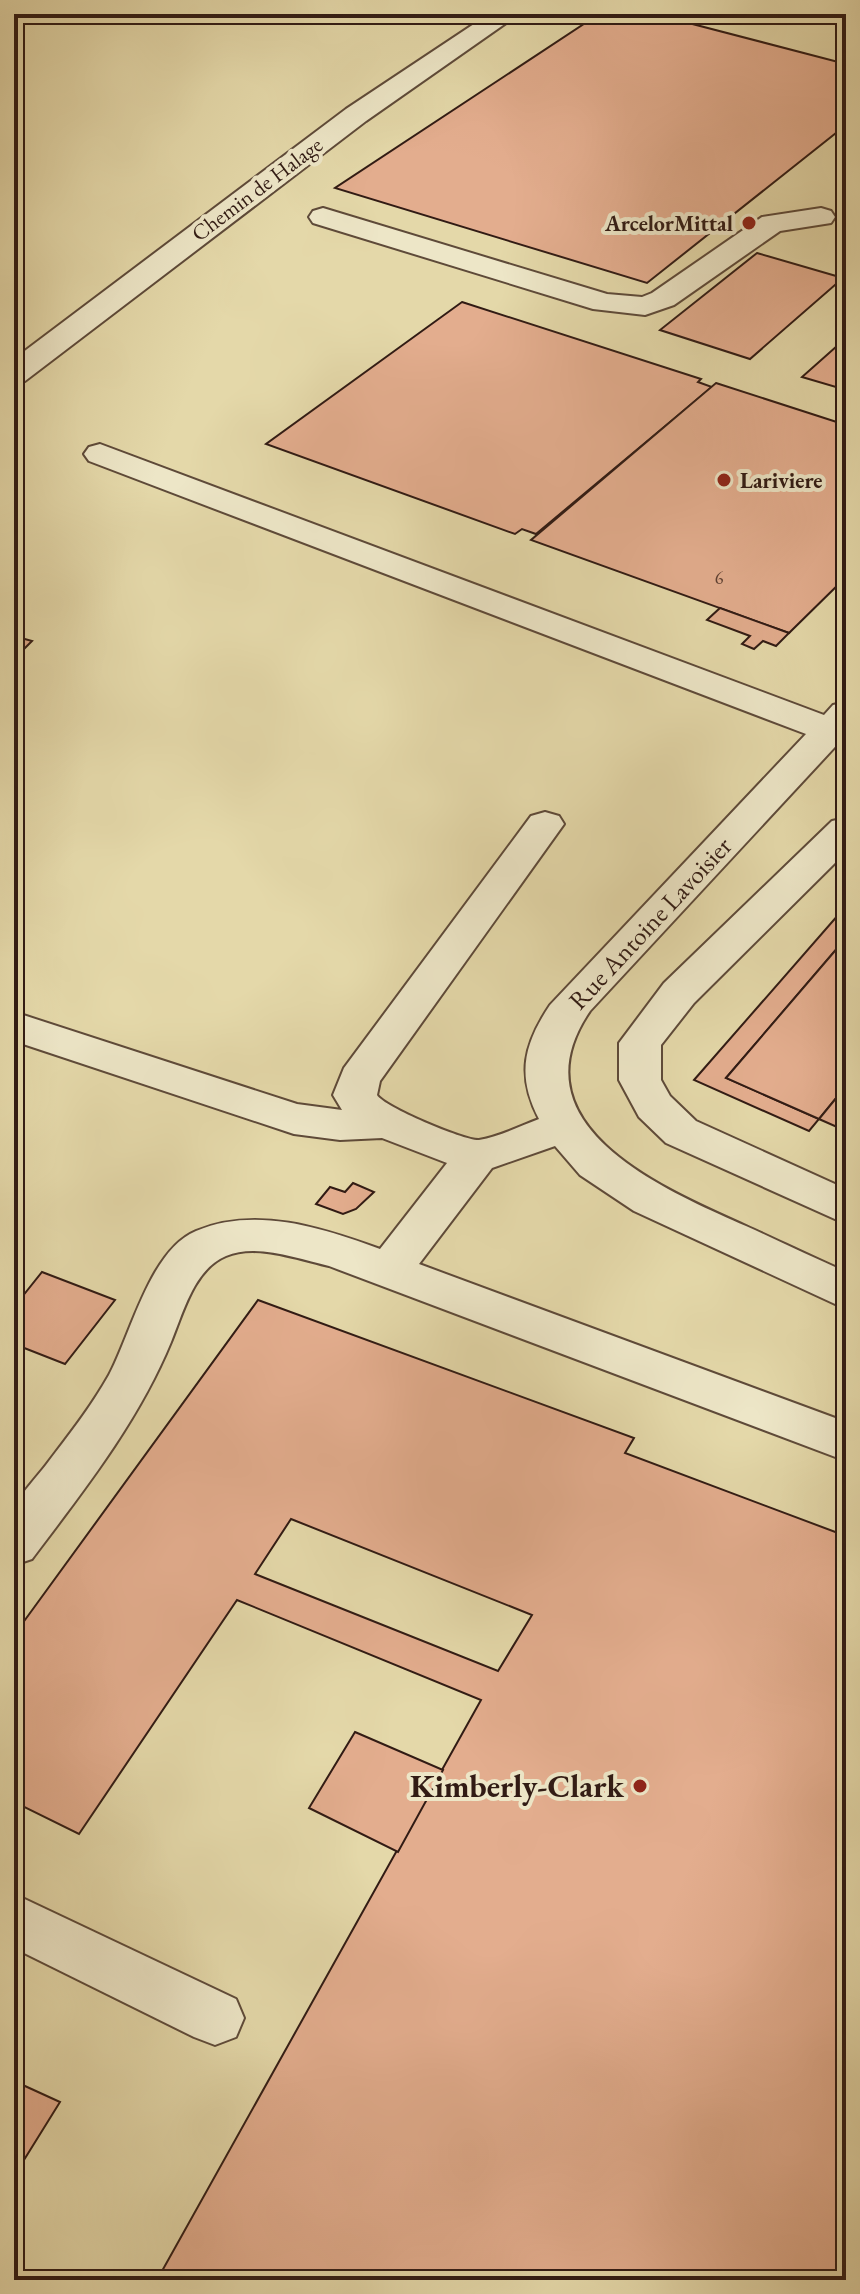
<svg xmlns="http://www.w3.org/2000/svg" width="860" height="2294" viewBox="0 0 860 2294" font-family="'EB Garamond',serif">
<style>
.building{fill:#e3ad8e;stroke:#311b14;stroke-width:2;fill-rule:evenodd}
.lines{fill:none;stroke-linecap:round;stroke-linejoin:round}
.minor-casing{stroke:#5e4a39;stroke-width:4}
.minor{fill:#ede6c7;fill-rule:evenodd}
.poi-dot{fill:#8f2418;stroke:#ede6c7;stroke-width:3}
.labels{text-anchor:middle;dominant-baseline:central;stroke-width:8;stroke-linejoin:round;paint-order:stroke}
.far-number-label{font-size:18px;fill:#5e4032}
.far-street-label{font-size:22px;fill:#311b14;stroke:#ede6c7}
.far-poi-label{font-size:22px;font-weight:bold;fill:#311b14;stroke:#ede6c7;text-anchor:end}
.street-label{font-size:26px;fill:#311b14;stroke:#ede6c7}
.near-poi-label{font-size:32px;font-weight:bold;fill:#311b14;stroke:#ede6c7;text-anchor:end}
</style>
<rect width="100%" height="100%" fill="#e4d8a9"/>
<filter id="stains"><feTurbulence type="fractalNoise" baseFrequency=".0025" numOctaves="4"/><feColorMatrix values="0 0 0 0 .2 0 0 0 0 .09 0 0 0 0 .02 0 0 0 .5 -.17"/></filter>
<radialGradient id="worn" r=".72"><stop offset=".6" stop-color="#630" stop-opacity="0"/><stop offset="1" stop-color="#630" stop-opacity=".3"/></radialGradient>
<!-- building -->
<g class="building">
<polygon points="599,14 654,14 846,64 846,125 647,283 335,188"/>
<polygon points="757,253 843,278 750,359 660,330"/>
<polygon points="462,302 701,379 698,382 712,387 536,534 522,529 515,534 266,444"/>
<polygon points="846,338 846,390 802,377"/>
<polygon points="716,383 846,425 846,577 789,633 531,540"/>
<polygon points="720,608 789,633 776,646 763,641 754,649 742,644 750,636 707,620"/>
<polygon points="14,636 32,641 14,659"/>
<polygon points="846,906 846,938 726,1078 819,1119 809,1131 694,1080"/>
<polygon points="846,938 846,1086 819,1119 726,1078"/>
<polygon points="846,1086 846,1131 819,1119"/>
<polygon points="353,1183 374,1192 356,1209 343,1214 316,1204 330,1187 345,1192"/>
<polygon points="42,1272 115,1300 65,1364 14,1344 14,1307"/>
<path d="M 258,1300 L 634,1438 L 625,1453 L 846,1536 L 846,2280 L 157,2280 L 481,1700 L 237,1600 L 79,1834 L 14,1802 L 14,1635 ZM 291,1519 L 532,1615 L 498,1671 L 255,1574 Z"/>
<polygon points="355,1732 443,1770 398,1852 309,1808"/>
<polygon points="14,2081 60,2102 14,2176"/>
</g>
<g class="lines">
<defs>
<g id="minor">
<polygon points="489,14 519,14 366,121 25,381 14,383 14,359 346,109"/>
<polygon points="323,208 607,294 642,297 652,293 762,217 821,208 831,211 835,217 831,223 780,231 674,305 645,315 593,309 313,223 309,217 313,211"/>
<path d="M 100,444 L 824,715 L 833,705 L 846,702 L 846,735 L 590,1011 C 512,1125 663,1189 746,1226 C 779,1241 812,1257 846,1272 L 846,1309 L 634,1211 L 580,1175 L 555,1146 L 492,1168 L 419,1264 L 846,1422 L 846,1461 L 329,1266 C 298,1259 256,1243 226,1256 C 194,1269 183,1313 171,1342 C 138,1422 84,1490 32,1559 L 14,1565 C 14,1551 10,1515 16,1504 C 24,1490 36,1478 46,1465 C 68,1436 91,1407 109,1375 C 131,1334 150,1250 196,1231 C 256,1206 322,1228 380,1249 L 447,1163 L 382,1138 L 340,1140 L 294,1134 L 14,1041 L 14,1012 L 297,1104 L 342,1110 L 333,1095 L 344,1068 L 531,816 L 545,812 L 559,816 L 564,824 L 380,1081 L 377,1095 C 384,1107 465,1141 479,1140 C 499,1137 520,1126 539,1119 C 516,1075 524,1044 550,1005 L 806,734 L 89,461 L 84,454 L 89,447 Z"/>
<polygon points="846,818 846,852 694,1003 661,1045 661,1080 670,1096 696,1121 846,1189 846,1224 666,1143 639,1117 619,1080 619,1043 664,983 832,821"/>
<polygon points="14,1894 236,1999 244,2018 236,2037 215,2045 194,2037 14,1948"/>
</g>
</defs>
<!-- minor casing -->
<use href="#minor" class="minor-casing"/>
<!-- minor -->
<use href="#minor" class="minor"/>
</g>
<!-- markers -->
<g class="poi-dot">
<circle cx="749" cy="223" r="8"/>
<circle cx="724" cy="480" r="8"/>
<circle cx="640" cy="1786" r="8"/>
</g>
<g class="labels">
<!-- far-number labels -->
<g class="far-number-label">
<text x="719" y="577">6</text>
</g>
<!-- far-street labels -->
<g class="far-street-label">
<text transform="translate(257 189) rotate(-37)">Chemin de Halage</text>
</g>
<!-- far-poi labels -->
<g class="far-poi-label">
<text x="733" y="223">ArcelorMittal</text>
<text x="740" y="480" text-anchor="start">Lariviere</text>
</g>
<!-- street labels -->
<g class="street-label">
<text transform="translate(650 923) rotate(-47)">Rue Antoine Lavoisier</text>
</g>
<!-- near-poi labels -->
<g class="near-poi-label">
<text x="624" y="1786">Kimberly-Clark</text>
</g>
</g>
<!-- margin -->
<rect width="860" height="2294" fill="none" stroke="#e4d8a9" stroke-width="48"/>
<rect x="16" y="16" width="828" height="2262" fill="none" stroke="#311b14" stroke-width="4"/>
<rect x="24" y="24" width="812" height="2246" fill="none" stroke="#311b14" stroke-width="2"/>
<rect width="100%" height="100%" filter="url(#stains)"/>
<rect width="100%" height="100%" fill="url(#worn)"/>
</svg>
